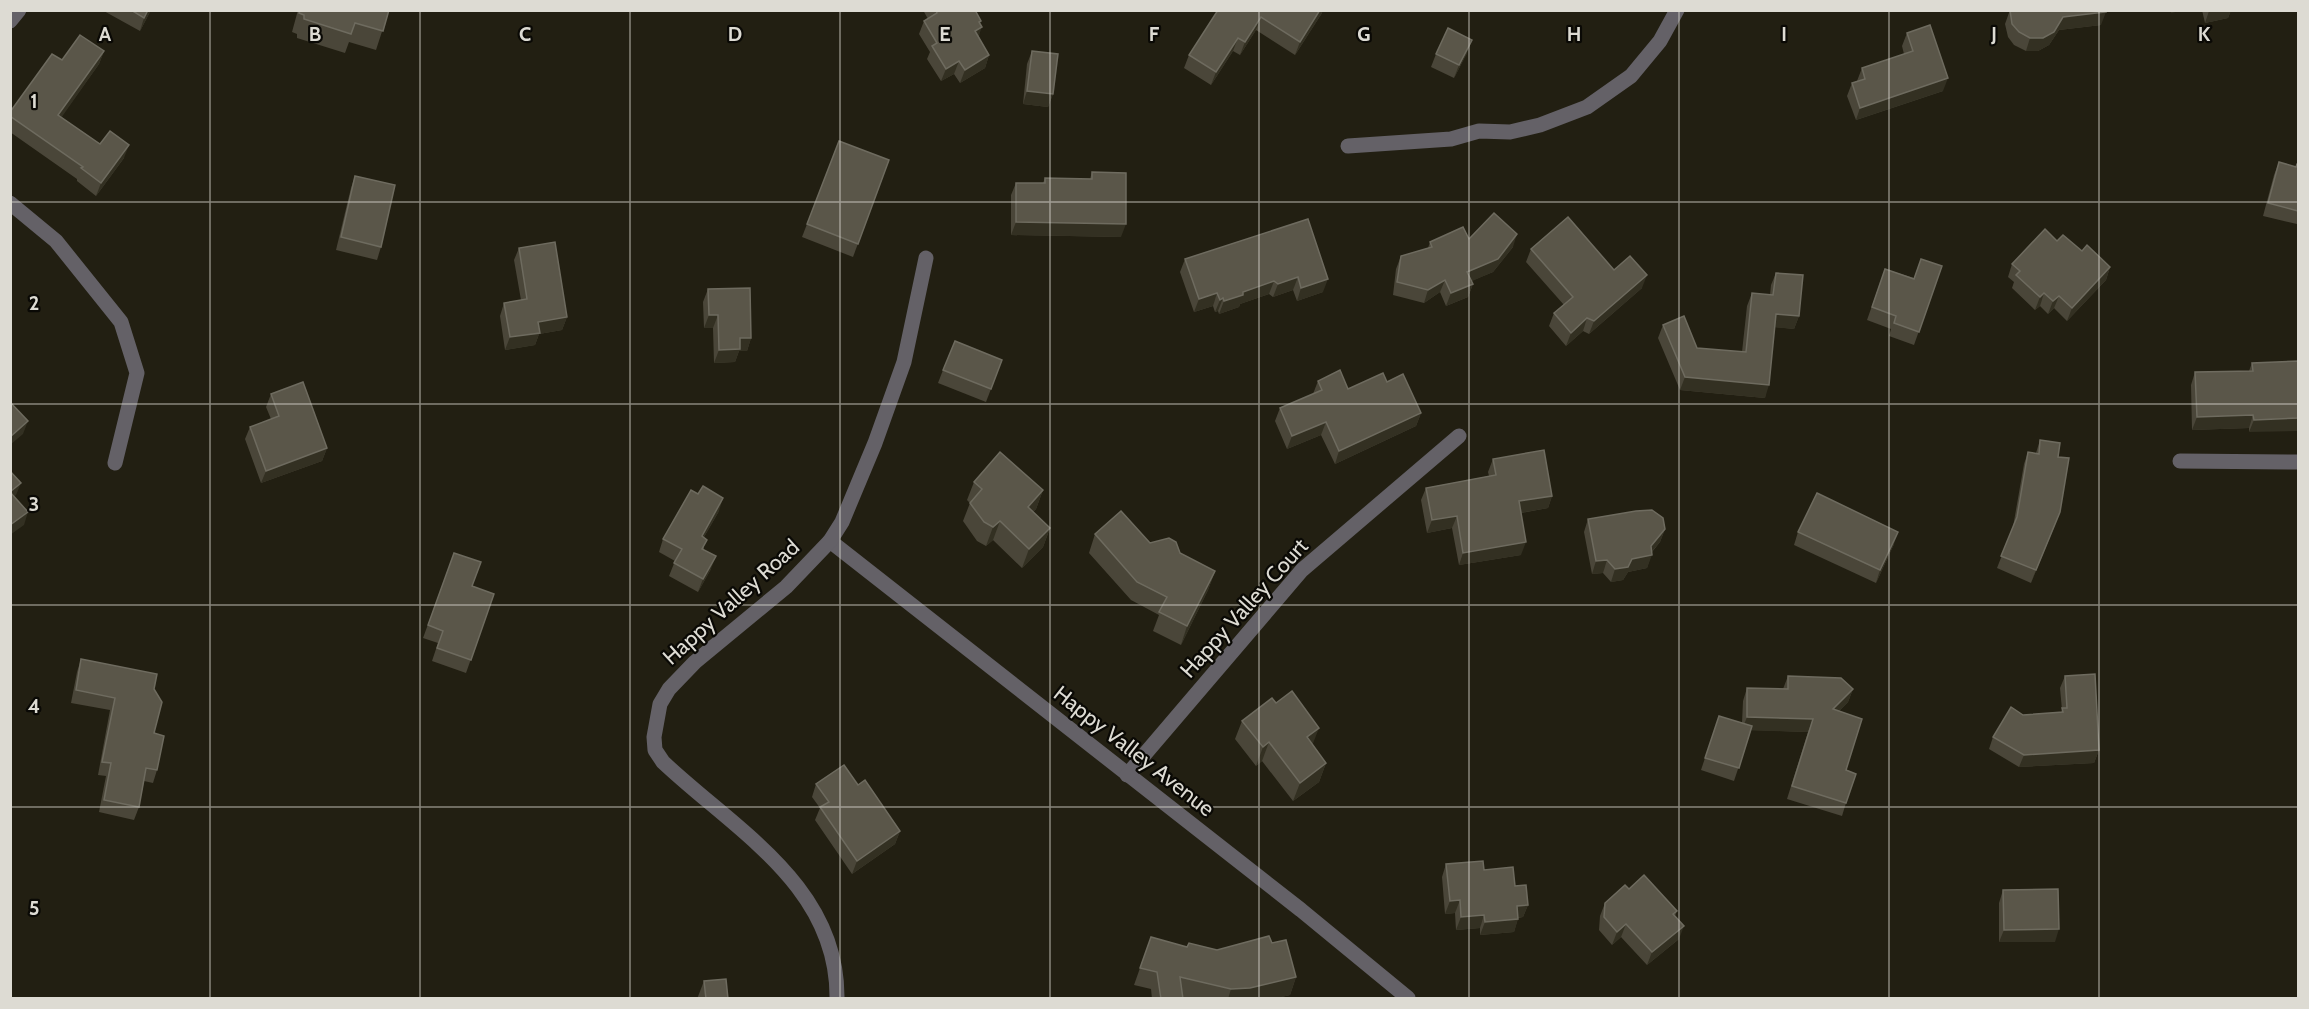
<svg xmlns="http://www.w3.org/2000/svg" width="2309" height="1009" viewBox="0 0 2309 1009" font-family="Cabin,sans-serif">
<style>
.lines{fill:none;stroke-linecap:round;stroke-linejoin:round}
.street{stroke:#646167;stroke-width:15}
.wall{fill:#4a4639}
.shaded-wall{fill:#333022}
.building{fill:#5a5649;stroke:#6e6b5f;stroke-width:1.5}
.grid{fill:none;stroke:#dddbd3;stroke-width:1.5;stroke-opacity:0.55}
.labels{text-anchor:middle;dominant-baseline:central;stroke-width:4.5;stroke-linejoin:round;paint-order:stroke}
.street-label{font-size:22px;fill:#dddbd3;stroke:#0a0905}
.grid-label{font-size:20px;text-anchor:middle;font-weight:bold;fill:#dddbd3;stroke:#0a0905;stroke-width:4.5;stroke-linejoin:round;paint-order:stroke}
</style>
<rect width="100%" height="100%" fill="#221f12"/>
<g class="lines">
<!-- street -->
<g class="street">
<polyline points="10,21 19,10"/>
<polyline points="1348,146 1451,139 1479,131 1510,132 1540,125 1587,107 1631,76 1660,41 1677,10"/>
<polyline points="10,203 56,241 121,322 137,373 115,463"/>
<polyline points="2180,461 2298,462"/>
<polyline points="830,541 1301,910 1408,998"/>
<polyline points="1127,775 1302,570 1459,436"/>
<path d="M 837,998 C 838,886 735,830 663,762 L 655,750 L 654,737 L 660,704 L 669,689 L 695,662 L 786,587 L 830,541 L 842,522 L 875,443 L 904,362 L 926,258"/>
</g>
</g>
<!-- wall -->
<g class="wall">
<polygon points="102,10 151,10 140,31"/>
<polygon points="298,10 389,10 376,50 349,42 345,53 297,38 297,34 292,32"/>
<polygon points="923,10 975,10 980,24 979,37 989,55 985,68 960,83 954,74 941,81 927,59 930,52 919,34 924,21 928,19"/>
<polygon points="1218,10 1322,13 1295,55 1256,30 1240,55 1233,51 1211,85 1184,68 1189,55"/>
<polygon points="2010,10 2101,25 2059,30 2049,45 2038,51 2026,51 2014,45 2008,37 2005,24"/>
<polygon points="2202,10 2231,10 2228,18 2205,23"/>
<polygon points="1907,33 1943,91 1856,120 1847,96 1852,83 1857,81 1862,68 1904,54 1902,46"/>
<polygon points="104,51 99,64 61,117 100,144 124,158 96,196 77,181 77,179 10,132 10,112 62,60"/>
<polygon points="1032,51 1053,94 1048,107 1023,104 1027,64"/>
<polygon points="1467,53 1454,78 1431,67 1436,54"/>
<polygon points="839,141 889,160 853,257 802,237"/>
<polygon points="2279,162 2295,167 2298,164 2298,226 2297,224 2263,216 2274,175"/>
<polygon points="1092,172 1121,237 1011,235 1011,195 1016,183 1043,183 1045,178 1090,179"/>
<polygon points="355,176 381,247 377,260 336,250 351,188"/>
<polygon points="1308,219 1323,292 1297,301 1293,290 1273,297 1269,294 1240,304 1239,307 1219,314 1218,311 1215,312 1213,306 1194,312 1180,272 1185,259"/>
<polygon points="1469,239 1513,247 1493,272 1471,281 1473,284 1468,297 1446,306 1440,292 1424,303 1393,295 1396,269 1401,256 1428,248 1430,242"/>
<polygon points="2057,241 2082,251 2110,267 2106,280 2067,321 2054,308 2048,314 2040,306 2035,310 2012,288 2014,282 2008,277 2012,264"/>
<polygon points="519,248 567,317 562,330 539,334 535,345 505,350 500,316 504,303 521,300 514,260"/>
<polygon points="1531,249 1614,270 1642,288 1589,334 1583,331 1566,346 1549,326 1554,313 1564,305 1526,262"/>
<polygon points="1942,266 1914,345 1889,336 1891,329 1867,320 1885,269 1914,278"/>
<polygon points="1776,273 1799,316 1794,329 1775,327 1765,398 1680,390 1658,338 1663,325 1697,348 1742,352 1747,306 1752,293 1770,295 1771,285"/>
<polygon points="708,289 751,338 747,351 739,351 735,362 714,363 713,328 704,328 703,302"/>
<polygon points="1002,360 986,402 938,383 943,370"/>
<polygon points="2298,361 2249,432 2249,428 2192,430 2191,385 2195,372 2249,371 2252,363"/>
<polygon points="1318,381 1348,389 1387,382 1421,413 1416,426 1335,464 1321,435 1287,449 1275,421 1280,408 1313,394"/>
<polygon points="271,394 327,448 322,461 261,483 245,439 250,427 271,419 266,407"/>
<polygon points="2040,440 2058,457 2055,525 2031,583 1997,568 2013,527 2024,464 2028,452 2036,453"/>
<polygon points="1493,459 1552,496 1548,508 1521,513 1521,555 1459,565 1452,528 1427,533 1421,500 1426,488 1489,476 1488,472"/>
<polygon points="974,482 1043,490 1036,509 1033,512 1050,528 1043,547 1022,568 993,540 986,546 977,541 963,521 970,503 967,500"/>
<polygon points="719,511 704,537 704,550 711,569 698,592 669,576 675,561 659,552 663,539"/>
<polygon points="1588,519 1665,529 1660,542 1652,552 1647,568 1628,572 1623,580 1611,582 1603,573 1592,574 1584,532"/>
<polygon points="1798,532 1894,544 1876,583 1794,545"/>
<polygon points="1095,534 1150,543 1215,571 1208,590 1181,645 1153,631 1159,615 1131,600 1089,553"/>
<polygon points="454,553 472,586 494,594 466,673 432,661 438,643 423,638"/>
<polygon points="81,659 154,689 154,733 157,770 153,783 144,781 139,807 134,820 99,812 106,776 98,775 110,710 71,703 77,672"/>
<polygon points="1788,676 1853,689 1848,702 1839,711 1846,770 1846,803 1842,816 1787,799 1808,732 1751,730 1734,781 1701,770 1719,716 1742,723 1743,701 1747,688 1783,689"/>
<polygon points="2065,676 2099,750 2094,763 2019,767 1989,749 1993,737 2023,715 2061,712 2062,710 2060,688"/>
<polygon points="1242,721 1313,745 1326,763 1319,782 1293,801 1262,761 1256,766 1235,739"/>
<polygon points="816,784 900,831 895,844 852,874 815,820 820,808 812,797"/>
<polygon points="1446,864 1515,886 1528,905 1523,917 1518,918 1514,932 1480,935 1480,928 1456,930 1455,913 1445,914 1442,877"/>
<polygon points="1629,889 1677,911 1675,916 1679,939 1647,965 1621,937 1612,945 1599,930 1600,916 1605,903"/>
<polygon points="2003,890 2055,942 1999,942 1999,903"/>
<polygon points="1151,937 1187,947 1217,950 1272,943 1296,977 1290,995 1273,999 1191,999 1183,997 1183,999 1152,999 1151,989 1134,985"/>
<polygon points="704,981 728,999 697,999"/>
</g>
<!-- shaded-wall -->
<g class="shaded-wall">
<polygon points="148,10 151,10 140,31 144,18"/>
<polygon points="1320,10 1323,10 1322,13 1295,55 1300,42"/>
<polygon points="2172,10 2184,10 2171,13"/>
<polygon points="2231,10 2228,18 2205,23 2209,11"/>
<polygon points="2106,12 2101,25 2059,30 2049,45 2038,51 2026,51 2030,38 2063,17"/>
<polygon points="1261,17 1256,30 1240,55 1245,42"/>
<polygon points="981,21 978,30 982,27 977,40 971,44 979,22"/>
<polygon points="1238,38 1233,51 1211,85 1216,72"/>
<polygon points="1472,40 1467,53 1454,78 1459,65"/>
<polygon points="104,51 99,64 54,128 58,115"/>
<polygon points="989,55 985,68 960,83 965,70"/>
<polygon points="959,61 954,74 941,81 946,69"/>
<polygon points="1948,78 1943,91 1856,120 1860,108"/>
<polygon points="1027,91 1053,94 1048,107 1023,104"/>
<polygon points="129,145 124,158 96,196 101,183"/>
<polygon points="1016,222 1126,224 1121,237 1011,235"/>
<polygon points="1517,234 1513,247 1493,272 1463,285 1467,272"/>
<polygon points="2110,267 2106,280 2067,321 2072,308"/>
<polygon points="1647,275 1642,288 1589,334 1594,321"/>
<polygon points="1298,277 1293,290 1273,297 1278,284"/>
<polygon points="1328,279 1323,292 1297,301 1301,288"/>
<polygon points="1445,280 1440,292 1424,303 1428,290"/>
<polygon points="1274,281 1269,294 1240,304 1239,307 1219,314 1224,301 1243,292"/>
<polygon points="1473,284 1468,297 1446,306 1451,293"/>
<polygon points="1217,293 1213,306 1194,312 1199,299"/>
<polygon points="2044,293 2040,306 2035,310 2040,297"/>
<polygon points="2059,296 2054,308 2048,314 2053,301"/>
<polygon points="1223,298 1218,311 1215,312 1220,300"/>
<polygon points="1776,314 1799,316 1794,329 1772,327"/>
<polygon points="709,315 718,315 713,328 704,328"/>
<polygon points="567,317 562,330 539,334 535,345 505,350 510,337 538,322"/>
<polygon points="1587,318 1583,331 1566,346 1571,333"/>
<polygon points="740,338 751,338 747,351 739,351 735,362 714,363 719,350"/>
<polygon points="1685,377 1769,385 1765,398 1680,390"/>
<polygon points="1421,413 1416,426 1335,464 1339,451"/>
<polygon points="2253,415 2249,428 2192,430 2197,417"/>
<polygon points="2298,418 2298,431 2249,432 2254,420"/>
<polygon points="28,421 23,434 10,445 10,437"/>
<polygon points="1326,422 1321,435 1287,449 1292,436"/>
<polygon points="327,448 322,461 261,483 266,471"/>
<polygon points="21,483 16,495 10,500 10,492"/>
<polygon points="1043,490 1036,509 1021,526 1028,507"/>
<polygon points="1552,496 1548,508 1514,514 1519,501"/>
<polygon points="723,498 719,511 697,549 702,536"/>
<polygon points="28,512 24,525 10,535 10,525"/>
<polygon points="2060,512 2055,525 2031,583 2036,570"/>
<polygon points="1457,516 1452,528 1427,533 1432,520"/>
<polygon points="1000,521 993,540 986,546 993,527"/>
<polygon points="1050,528 1043,547 1022,568 1029,549"/>
<polygon points="1665,529 1660,542 1648,556 1652,555 1647,568 1628,572 1623,580 1611,582 1615,569 1651,546"/>
<polygon points="1898,532 1894,544 1876,583 1880,570"/>
<polygon points="1526,542 1521,555 1459,565 1463,553"/>
<polygon points="716,556 711,569 698,592 703,579"/>
<polygon points="1607,560 1603,573 1592,574 1596,561"/>
<polygon points="1215,571 1208,590 1181,645 1187,626"/>
<polygon points="1853,689 1848,702 1828,722 1833,709"/>
<polygon points="1747,717 1813,719 1808,732 1742,730"/>
<polygon points="1319,728 1312,746 1307,737"/>
<polygon points="1269,742 1262,761 1256,766 1263,747"/>
<polygon points="2099,750 2094,763 2019,767 2024,755"/>
<polygon points="1326,763 1319,782 1293,801 1300,783"/>
<polygon points="900,831 895,844 852,874 857,861"/>
<polygon points="1460,900 1455,913 1445,914 1450,901"/>
<polygon points="1528,905 1523,917 1512,918 1517,906"/>
<polygon points="1484,915 1480,928 1456,930 1461,917"/>
<polygon points="1518,919 1514,932 1480,935 1485,922"/>
<polygon points="1626,924 1621,937 1612,945 1617,932"/>
<polygon points="1684,926 1679,939 1647,965 1652,952"/>
<polygon points="2059,929 2055,942 1999,942 2004,930"/>
<polygon points="1296,977 1290,995 1273,999 1228,999 1231,989"/>
</g>
<!-- building -->
<g class="building">
<polygon points="131,10 148,10 144,18"/>
<polygon points="300,10 389,10 383,31 355,23 351,34 304,19 304,15 299,13"/>
<polygon points="936,10 975,10 981,21 979,22 982,27 975,31 989,55 965,70 959,61 946,69 932,46 937,43 924,21 937,13"/>
<polygon points="1218,10 1320,10 1300,42 1261,17 1245,42 1238,38 1216,72 1189,55"/>
<polygon points="2010,10 2105,10 2106,12 2063,17 2054,32 2043,38 2030,38 2019,32 2012,24"/>
<polygon points="1930,25 1948,78 1860,108 1852,83 1865,79 1862,68 1913,51 1907,33"/>
<polygon points="1448,28 1472,40 1459,65 1436,54"/>
<polygon points="80,35 104,51 58,115 100,144 110,131 129,145 101,183 81,168 83,167 10,116 10,112 52,54 62,60"/>
<polygon points="1032,51 1058,54 1053,94 1027,91"/>
<polygon points="839,141 889,160 858,244 807,224"/>
<polygon points="2279,162 2296,167 2297,164 2298,164 2298,211 2268,203"/>
<polygon points="1092,172 1126,173 1126,224 1016,222 1016,183 1045,183 1045,178 1092,179"/>
<polygon points="355,176 395,185 381,247 341,237"/>
<polygon points="1494,213 1517,234 1498,259 1467,272 1473,284 1451,293 1445,280 1428,290 1397,282 1401,256 1432,247 1430,242 1463,227 1469,239"/>
<polygon points="1568,217 1614,270 1630,256 1647,275 1594,321 1587,318 1571,333 1554,313 1573,297 1531,249"/>
<polygon points="1308,219 1328,279 1301,288 1298,277 1278,284 1274,281 1243,292 1243,295 1224,301 1223,298 1220,300 1217,293 1199,299 1185,259"/>
<polygon points="2045,229 2057,241 2063,235 2082,251 2087,245 2110,267 2072,308 2059,296 2053,301 2044,293 2040,297 2016,275 2020,271 2012,264"/>
<polygon points="555,242 567,317 538,322 540,333 510,337 504,303 527,299 519,248"/>
<polygon points="1921,259 1942,266 1919,332 1894,323 1896,316 1872,307 1885,269 1914,279"/>
<polygon points="1776,273 1803,275 1799,316 1776,314 1769,385 1685,377 1663,325 1684,316 1697,348 1746,352 1752,293 1773,295"/>
<polygon points="750,288 751,338 740,338 740,349 719,350 718,315 709,315 708,289"/>
<polygon points="955,341 1002,360 991,389 943,370"/>
<polygon points="2298,361 2298,418 2254,420 2253,415 2197,417 2195,372 2253,371 2252,363"/>
<polygon points="1340,370 1348,389 1383,373 1387,382 1403,374 1421,413 1339,451 1326,422 1292,436 1280,408 1322,390 1318,381"/>
<polygon points="303,382 327,448 266,471 250,427 279,416 271,394"/>
<polygon points="10,402 28,421 10,437"/>
<polygon points="2040,440 2060,443 2058,457 2069,458 2060,512 2036,570 2001,556 2017,517 2028,452 2039,454"/>
<polygon points="1544,450 1552,496 1519,501 1526,542 1463,553 1457,516 1432,520 1426,488 1496,475 1493,459"/>
<polygon points="1000,452 1043,490 1028,507 1050,528 1029,549 1000,521 993,527 984,522 970,503 982,489 974,482"/>
<polygon points="10,471 21,483 10,492"/>
<polygon points="703,486 723,498 702,536 707,540 702,549 716,556 703,579 674,563 682,549 663,539 691,490 698,494"/>
<polygon points="10,492 28,512 10,525"/>
<polygon points="1817,493 1898,532 1880,570 1798,532"/>
<polygon points="1652,510 1663,518 1665,529 1651,546 1652,555 1632,559 1628,567 1615,569 1607,560 1596,561 1588,519 1636,511"/>
<polygon points="1121,511 1150,543 1169,538 1176,542 1180,553 1215,571 1187,626 1159,612 1167,597 1137,582 1095,534"/>
<polygon points="454,553 481,562 472,586 494,594 471,660 437,648 443,631 428,625"/>
<polygon points="81,659 157,674 154,689 162,702 154,733 164,736 157,770 146,768 139,807 104,800 111,763 102,762 115,698 76,690"/>
<polygon points="2095,674 2099,750 2024,755 1993,737 2011,707 2023,715 2063,712 2062,708 2067,708 2065,676"/>
<polygon points="1788,676 1841,678 1853,689 1833,709 1862,719 1846,770 1856,774 1846,803 1792,786 1813,719 1747,717 1747,688 1788,689"/>
<polygon points="1292,691 1319,728 1307,737 1326,763 1300,783 1269,742 1263,747 1242,721 1272,698 1276,703"/>
<polygon points="1719,716 1752,726 1739,768 1705,758"/>
<polygon points="844,765 858,785 865,780 900,831 857,861 820,807 829,802 816,784"/>
<polygon points="1483,861 1484,870 1513,867 1515,886 1526,885 1528,905 1517,906 1518,919 1485,922 1484,915 1461,917 1460,900 1450,901 1446,864"/>
<polygon points="1644,875 1677,911 1673,914 1684,926 1652,952 1626,924 1617,932 1604,917 1605,903 1625,885 1629,889"/>
<polygon points="2058,889 2059,929 2004,930 2003,890"/>
<polygon points="1269,936 1272,943 1286,940 1296,977 1250,988 1231,989 1180,977 1183,999 1161,999 1157,972 1140,968 1151,937 1187,947 1189,943 1217,950"/>
<polygon points="726,979 728,999 706,999 704,981"/>
</g>
<!-- grid -->
<path class="grid" d="M 210,10 L 210,998M 420,10 L 420,998M 630,10 L 630,998M 840,10 L 840,998M 1050,10 L 1050,998M 1259,10 L 1259,998M 1469,10 L 1469,998M 1679,10 L 1679,998M 1889,10 L 1889,998M 2099,10 L 2099,998M 10,202 L 2298,202M 10,404 L 2298,404M 10,605 L 2298,605M 10,807 L 2298,807"/>
<g class="labels">
<!-- street labels -->
<g class="street-label">
<text transform="translate(731 602) rotate(-42)">Happy Valley Road</text>
<text transform="translate(1244 608) rotate(-48)">Happy Valley Court</text>
<text transform="translate(1134 751) rotate(38)">Happy Valley Avenue</text>
</g>
</g>
<g class="grid-label">
<text x="105" y="41">A</text>
<text x="315" y="41">B</text>
<text x="525" y="41">C</text>
<text x="735" y="41">D</text>
<text x="945" y="41">E</text>
<text x="1154" y="41">F</text>
<text x="1364" y="41">G</text>
<text x="1574" y="41">H</text>
<text x="1784" y="41">I</text>
<text x="1994" y="41">J</text>
<text x="2204" y="41">K</text>
<text x="34" y="108">1</text>
<text x="34" y="310">2</text>
<text x="34" y="511">3</text>
<text x="34" y="713">4</text>
<text x="34" y="915">5</text>
</g>
<!-- border -->
<rect width="2309" height="1009" fill="none" stroke="#dddbd3" stroke-width="24"/>
</svg>
